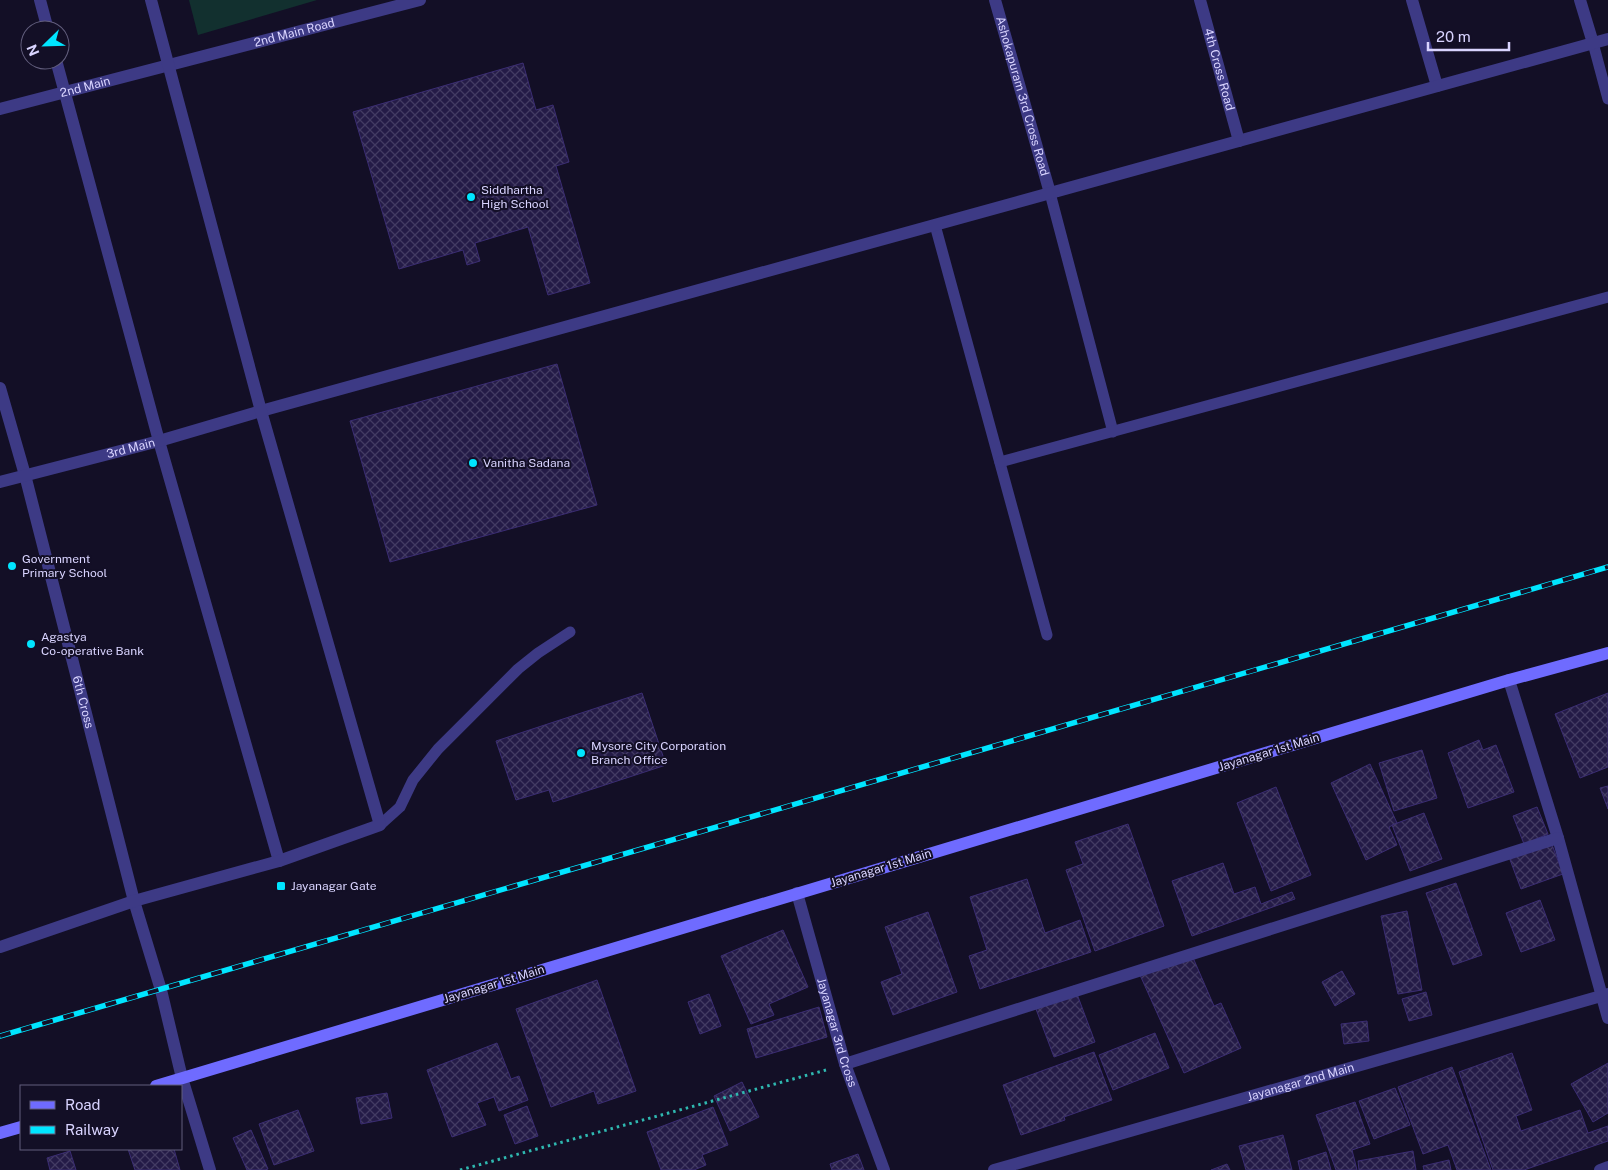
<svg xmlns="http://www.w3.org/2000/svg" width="1608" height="1170" viewBox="0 0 1608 1170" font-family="'Public Sans',sans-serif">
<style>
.park{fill:#12302f}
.building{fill:url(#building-cross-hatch);stroke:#3b2d73}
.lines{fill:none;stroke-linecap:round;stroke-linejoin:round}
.path{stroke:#2fb8b0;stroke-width:3;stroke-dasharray:2.5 4;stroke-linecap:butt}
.lane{stroke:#3d3a85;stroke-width:11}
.street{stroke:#3d3a85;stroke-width:12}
.secondary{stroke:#6f6bff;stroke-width:12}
.rail-casing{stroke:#00e5ff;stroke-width:5.5}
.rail{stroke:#130f26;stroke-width:4;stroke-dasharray:11;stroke-linecap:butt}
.poi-dot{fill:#00e5ff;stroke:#130f26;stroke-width:2}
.labels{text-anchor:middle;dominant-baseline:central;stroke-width:4;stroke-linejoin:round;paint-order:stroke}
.street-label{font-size:12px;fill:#d9d4ff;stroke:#130f26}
.poi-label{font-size:12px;fill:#d9d4ff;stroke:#130f26;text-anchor:start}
</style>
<defs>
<pattern id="building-cross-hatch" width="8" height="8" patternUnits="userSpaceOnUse" patternTransform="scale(1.25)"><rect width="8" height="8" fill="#241b47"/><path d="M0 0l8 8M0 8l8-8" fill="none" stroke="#433b63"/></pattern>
</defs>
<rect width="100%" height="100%" fill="#130f26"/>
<!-- park -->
<polygon class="park" points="189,0 317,0 198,35"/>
<!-- building -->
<g class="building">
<polygon points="523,63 536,110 553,105 569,162 556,166 590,283 548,295 528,227 475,243 480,261 467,265 463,250 399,269 353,112"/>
<polygon points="557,364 597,505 390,562 350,421"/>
<polygon points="642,693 666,765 553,802 549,790 516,800 496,741"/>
<polygon points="1608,693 1608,767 1580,778 1555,714"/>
<polygon points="1479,740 1483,750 1496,745 1514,792 1468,808 1448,753"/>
<polygon points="1422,750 1437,798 1394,811 1379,763"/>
<polygon points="1370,764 1397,823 1389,827 1397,845 1366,860 1331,783"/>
<polygon points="1608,786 1608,809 1600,788"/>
<polygon points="1276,787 1311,875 1271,891 1237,803"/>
<polygon points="1537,807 1548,834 1524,844 1513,816"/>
<polygon points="1424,813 1442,859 1410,871 1392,825"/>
<polygon points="1128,824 1164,926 1095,951 1066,870 1083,864 1075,842"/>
<polygon points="1551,842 1563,874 1521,889 1509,857"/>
<polygon points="1223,863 1234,894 1255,887 1261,904 1292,892 1295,899 1192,936 1172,881"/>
<polygon points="1027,879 1045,933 1080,920 1091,952 980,989 969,956 987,950 970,897"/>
<polygon points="1456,883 1482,955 1453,965 1426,893"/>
<polygon points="1540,900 1555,940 1521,952 1506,913"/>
<polygon points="1407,911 1422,990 1398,994 1381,916"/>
<polygon points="928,912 957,992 893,1015 881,982 902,974 885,927"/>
<polygon points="783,930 808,987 769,1004 774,1015 751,1024 721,956"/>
<polygon points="1191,953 1214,1006 1221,1003 1241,1048 1184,1073 1140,975"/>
<polygon points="1342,971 1355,994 1335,1006 1322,982"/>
<polygon points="597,980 636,1091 598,1104 594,1091 551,1107 516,1009"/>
<polygon points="1074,986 1095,1042 1054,1057 1033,1001"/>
<polygon points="1426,992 1432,1015 1409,1021 1402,999"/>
<polygon points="709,994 721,1026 700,1034 688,1002"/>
<polygon points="819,1007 827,1037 756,1058 747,1029"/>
<polygon points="1367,1021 1369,1041 1344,1044 1341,1024"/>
<polygon points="1155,1033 1169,1068 1113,1090 1099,1055"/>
<polygon points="497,1043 511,1079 519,1076 528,1100 499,1111 494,1097 477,1103 486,1125 452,1137 427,1070"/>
<polygon points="1094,1052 1112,1100 1064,1117 1065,1120 1021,1135 1003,1085"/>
<polygon points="1512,1053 1532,1110 1516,1116 1521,1131 1580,1110 1588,1133 1608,1126 1608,1141 1524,1170 1493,1170 1459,1072"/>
<polygon points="1608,1063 1608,1113 1593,1122 1571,1084"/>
<polygon points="1452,1067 1491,1170 1457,1170 1448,1145 1423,1154 1398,1087"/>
<polygon points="742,1082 759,1117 730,1131 714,1096"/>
<polygon points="1395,1088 1410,1125 1374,1139 1359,1101"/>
<polygon points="387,1093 392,1118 361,1124 356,1098"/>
<polygon points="1355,1102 1370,1144 1352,1150 1357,1170 1336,1170 1316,1115"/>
<polygon points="527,1106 538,1136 515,1144 504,1115"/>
<polygon points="713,1107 728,1145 702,1155 706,1165 694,1170 661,1170 647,1132"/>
<polygon points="298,1110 314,1151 274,1165 259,1124"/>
<polygon points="251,1130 268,1169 265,1170 247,1170 233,1138"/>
<polygon points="1283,1135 1292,1170 1246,1170 1239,1146"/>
<polygon points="128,1149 174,1149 180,1170 135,1170"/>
<polygon points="70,1151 76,1170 50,1170 47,1158"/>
<polygon points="1413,1151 1416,1170 1359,1170 1358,1161"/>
<polygon points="1326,1152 1331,1170 1300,1170 1298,1161"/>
<polygon points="858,1154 864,1170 832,1170 830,1164"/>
<polygon points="1449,1160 1451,1170 1424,1170 1423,1166"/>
<polygon points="1227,1164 1230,1170 1211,1170"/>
</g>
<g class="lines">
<!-- path -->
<polyline class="path" points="460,1170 826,1070"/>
<!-- lane -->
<g class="lane">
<polyline points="1593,43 1608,99"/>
<polyline points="1050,193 1113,432"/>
<polyline points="935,225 1047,635"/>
<polyline points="1000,462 1608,297"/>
<polyline points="380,825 400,807 413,780 438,749 518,669 538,653 570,632"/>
</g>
<!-- street -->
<g class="street">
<polyline points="40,0 48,30"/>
<path id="s1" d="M 995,0 L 1050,193"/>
<path id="s2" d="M 1200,0 L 1239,141"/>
<polyline points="1412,0 1437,86"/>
<polyline points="1580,0 1593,43"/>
<polyline points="56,60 159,441 279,861"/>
<path id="s3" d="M 0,109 L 420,0"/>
<path id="s4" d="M 0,388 L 25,475 L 134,901 L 161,990 L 182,1078 L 210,1170"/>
<path id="s5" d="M 0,482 L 159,441 L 261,411 L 1608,39"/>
<polyline points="1509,680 1558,838 1608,1018"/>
<path id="s6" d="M 797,893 L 845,1064 L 884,1170"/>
<polyline points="0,947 134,901 279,861 380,825 261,411 151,0"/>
<polyline points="845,1064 1558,838"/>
<path id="s7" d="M 994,1170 L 1608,994"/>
<polyline points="1600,1170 1608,1167"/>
</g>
<!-- secondary -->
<g class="secondary">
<polyline points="156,1086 1509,680 1608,653"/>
<polyline points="0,1133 21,1127"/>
</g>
<defs>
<polyline id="rail" points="0,1036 1608,567"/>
</defs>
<!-- rail casing -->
<use href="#rail" class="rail-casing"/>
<!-- rail -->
<use href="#rail" class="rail"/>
</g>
<!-- markers -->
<g class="poi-dot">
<circle cx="471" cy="197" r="5"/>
<circle cx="473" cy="463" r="5"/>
<circle cx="12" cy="566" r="5"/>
<circle cx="31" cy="644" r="5"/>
<circle cx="581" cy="753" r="5"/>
<rect x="276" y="881" width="10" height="10" rx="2.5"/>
</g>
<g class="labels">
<!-- street labels -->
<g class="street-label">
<text stroke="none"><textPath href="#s3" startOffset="304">2nd Main Road</textPath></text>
<text stroke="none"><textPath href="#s2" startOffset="72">4th Cross Road</textPath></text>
<text stroke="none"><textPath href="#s3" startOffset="88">2nd Main</textPath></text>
<text stroke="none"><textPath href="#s1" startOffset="100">Ashokapuram 3rd Cross Road</textPath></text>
<text stroke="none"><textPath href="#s5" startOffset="135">3rd Main</textPath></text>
<text stroke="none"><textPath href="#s4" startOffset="325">6th Cross</textPath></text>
<text transform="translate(1269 752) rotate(-17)">Jayanagar 1st Main</text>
<text transform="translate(881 868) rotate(-17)">Jayanagar 1st Main</text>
<text transform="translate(494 984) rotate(-17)">Jayanagar 1st Main</text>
<text stroke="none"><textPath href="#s6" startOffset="145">Jayanagar 3rd Cross</textPath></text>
<text stroke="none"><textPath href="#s7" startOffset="319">Jayanagar 2nd Main</textPath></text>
</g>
<!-- poi labels -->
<g class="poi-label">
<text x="481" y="190">Siddhartha<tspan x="481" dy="14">High School</tspan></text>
<text x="483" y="463">Vanitha Sadana</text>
<text x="22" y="559">Government<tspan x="22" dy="14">Primary School</tspan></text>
<text x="41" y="637">Agastya<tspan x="41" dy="14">Co-operative Bank</tspan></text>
<text x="591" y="746">Mysore City Corporation<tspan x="591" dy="14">Branch Office</tspan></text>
<text x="291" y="886">Jayanagar Gate</text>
</g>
</g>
<!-- legend -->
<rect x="20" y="1085" width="162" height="65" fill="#130f26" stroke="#625e7d"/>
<rect x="30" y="1101" width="25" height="8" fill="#6f6bff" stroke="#625e7d"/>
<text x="65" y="1110" font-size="15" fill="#d9d4ff">Road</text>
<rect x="30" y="1126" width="25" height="8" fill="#00e5ff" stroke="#625e7d"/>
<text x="65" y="1135" font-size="15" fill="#d9d4ff">Railway</text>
<!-- north arrow -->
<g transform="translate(45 45) rotate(247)"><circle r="24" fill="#130f26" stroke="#625e7d"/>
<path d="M0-4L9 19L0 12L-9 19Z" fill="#00e5ff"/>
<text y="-8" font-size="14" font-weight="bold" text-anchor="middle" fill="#d9d4ff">N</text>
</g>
<!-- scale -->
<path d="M1428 42v8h81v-8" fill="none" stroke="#d9d4ff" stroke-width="2.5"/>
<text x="1436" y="42" font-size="15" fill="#d9d4ff" stroke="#130f26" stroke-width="4" paint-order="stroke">20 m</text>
</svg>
